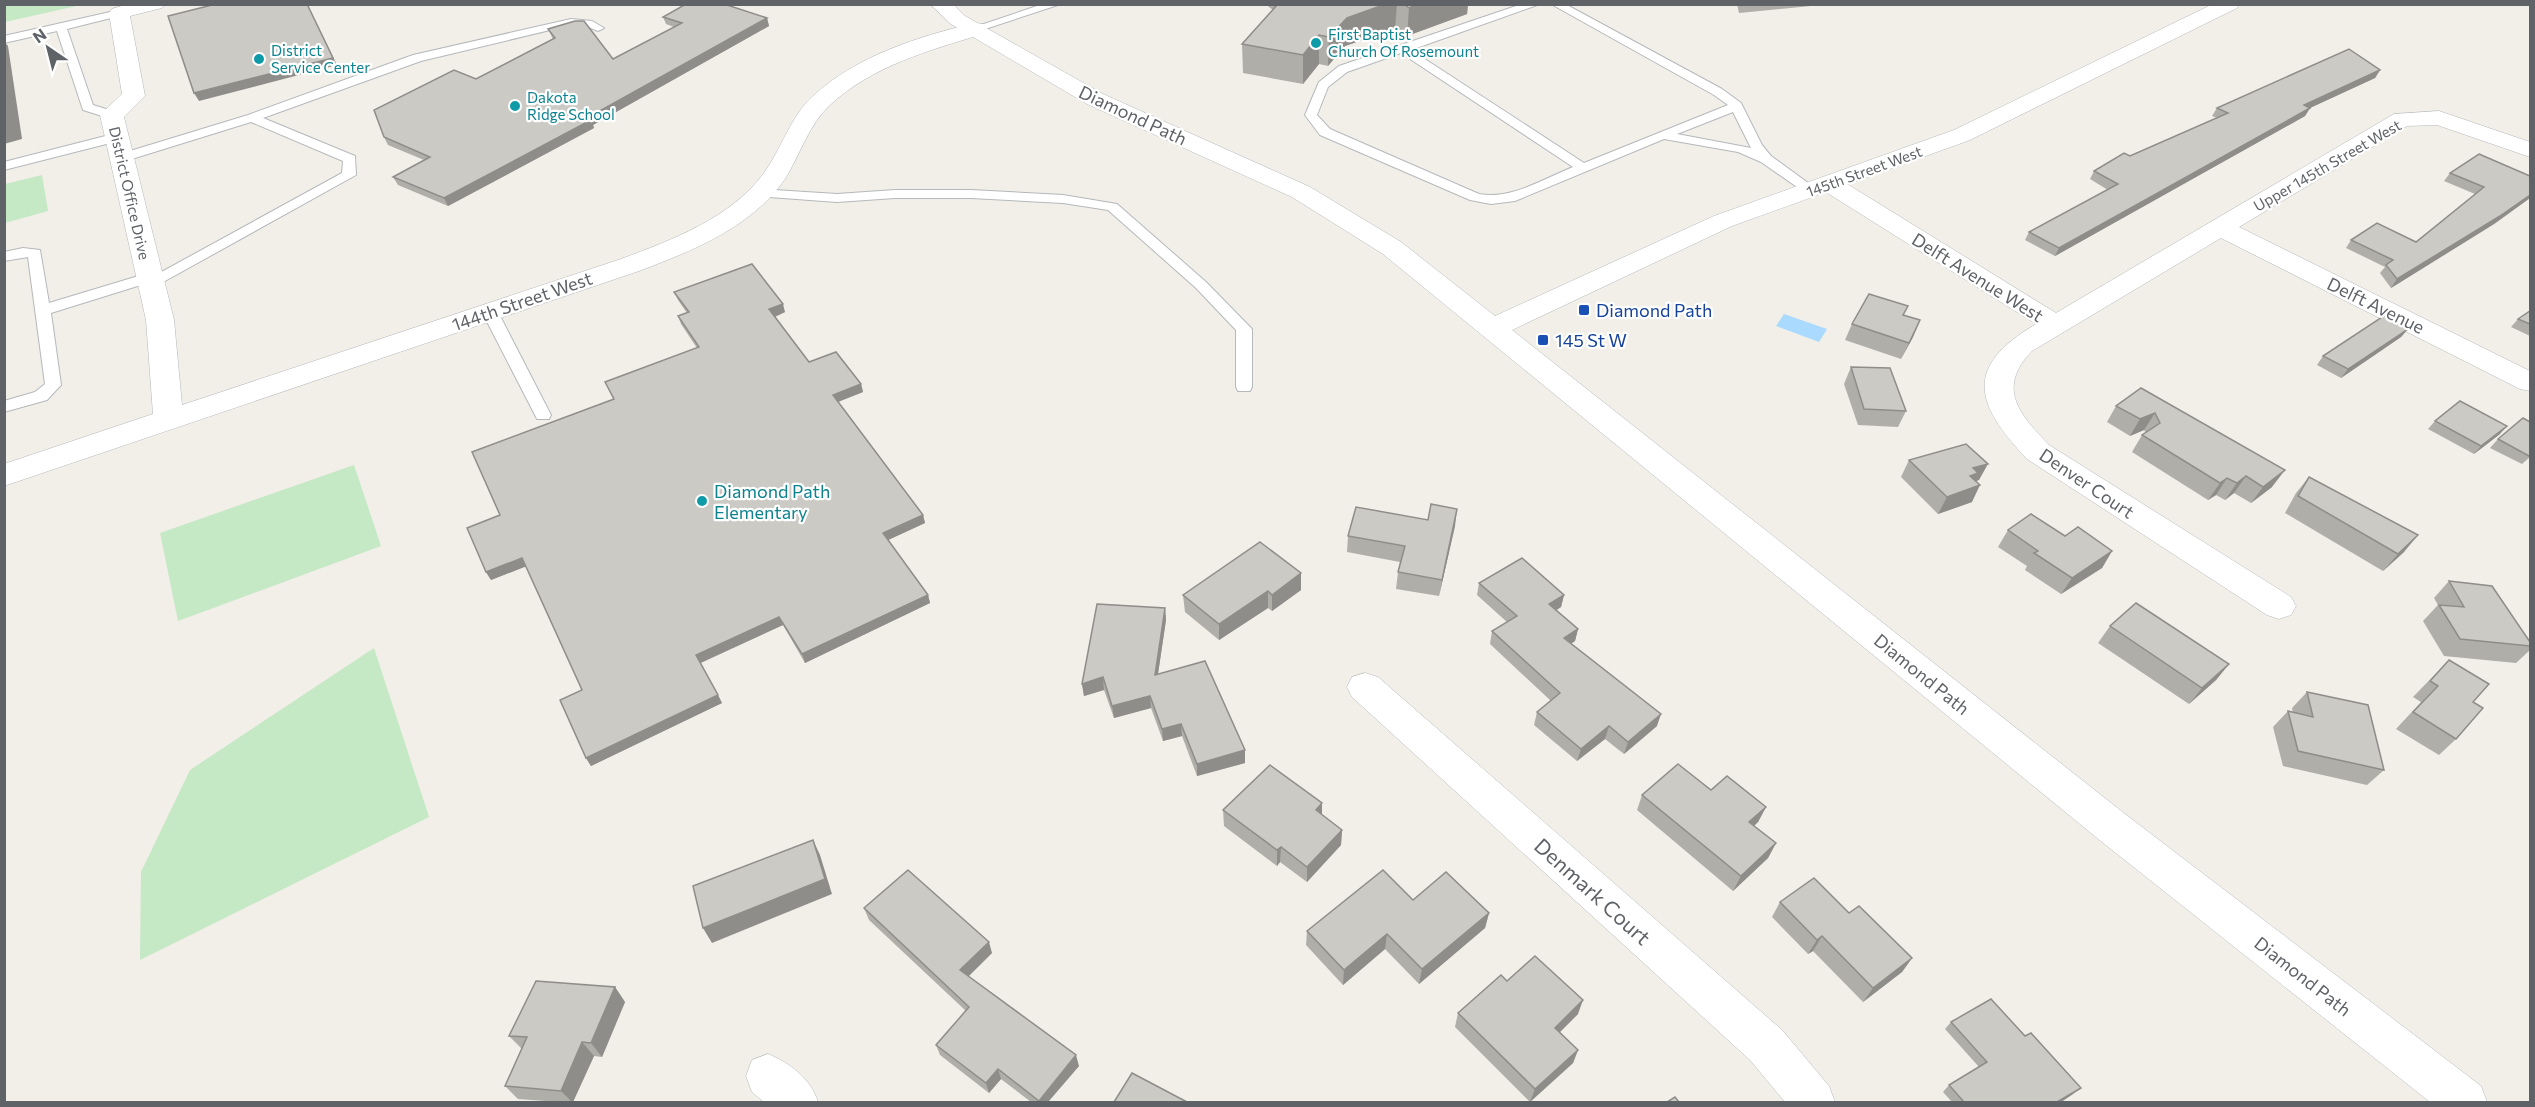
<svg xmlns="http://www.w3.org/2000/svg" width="2535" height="1107" viewBox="0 0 2535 1107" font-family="Commissioner,sans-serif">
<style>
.green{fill:#c5e8c5}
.water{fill:#aadaff}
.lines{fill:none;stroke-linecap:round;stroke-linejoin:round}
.lane-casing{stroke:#b5b8bc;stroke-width:2}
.street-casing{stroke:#b5b8bc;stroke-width:1}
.secondary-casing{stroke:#b6babf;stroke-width:1}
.lane{fill:#fff;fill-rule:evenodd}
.street{fill:#fff;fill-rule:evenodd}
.secondary{fill:#fff;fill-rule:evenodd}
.wall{fill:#afaea9}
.shaded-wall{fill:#8f8d8a}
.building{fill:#cccac5;stroke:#8f8d8a;stroke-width:1.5}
.culture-dot{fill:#0f9aa8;stroke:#fff;stroke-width:2}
.transit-dot{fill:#1a4fb4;stroke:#fff;stroke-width:2}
.labels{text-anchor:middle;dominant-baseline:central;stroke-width:4.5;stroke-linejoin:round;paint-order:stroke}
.far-culture-label{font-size:15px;fill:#0d838f;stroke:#fff;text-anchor:start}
.far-street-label{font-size:15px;fill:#5f6368;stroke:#fff}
.street-label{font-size:18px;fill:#5f6368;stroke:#fff}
.transit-label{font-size:18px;fill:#164399;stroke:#fff;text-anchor:start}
.culture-label{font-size:18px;fill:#0d838f;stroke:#fff;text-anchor:start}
.near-street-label{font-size:21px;fill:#5f6368;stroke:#fff}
</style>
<rect width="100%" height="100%" fill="#f1efe8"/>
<!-- green -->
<g class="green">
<polygon points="5,4 81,4 81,5 5,22"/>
<polygon points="42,175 48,211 5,223 5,184"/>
<polygon points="354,465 381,546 178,621 160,533"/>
<polygon points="374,648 429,817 140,960 141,872 190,770"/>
</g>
<!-- water -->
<polygon class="water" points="1784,314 1827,329 1819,342 1776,326"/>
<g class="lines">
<defs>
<g id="lane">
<polygon points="1043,4 1061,4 979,31 975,32 969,29"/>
<path d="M 1522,4 L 1540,4 L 1411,50 L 1584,163 L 1728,105 L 1714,95 L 1551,4 L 1565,4 L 1722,89 L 1741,103 L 1762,145 L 1771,156 L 1819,191 L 1812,195 L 1807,194 L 1761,162 L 1738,152 L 1664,139 L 1515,201 L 1491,204 L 1470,200 L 1320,135 L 1305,115 L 1319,82 L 1339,66 ZM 1401,53 L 1573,167 C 1543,179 1511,200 1479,194 L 1330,129 L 1317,115 L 1328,87 L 1347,72 ZM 1733,112 L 1751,148 L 1677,134 Z"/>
<polygon points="119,10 123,11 123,15 67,29 93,105 116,112 118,115 116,118 112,119 83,110 57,31 4,43 4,36"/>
<polygon points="571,19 592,21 604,28 598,31 586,26 571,25 421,61 263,118 355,156 356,175 156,286 151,287 144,284 51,313 61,385 47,400 4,412 4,401 35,392 45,384 28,257 4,261 4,252 23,248 40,250 49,303 145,274 156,275 342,173 343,161 251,122 122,162 115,158 117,155 248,115 413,55"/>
<polygon points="117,133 123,137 122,140 4,170 4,162"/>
<polygon points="760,189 837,194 895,190 971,190 1063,195 1117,204 1206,282 1249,326 1252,329 1252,387 1250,391 1238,391 1236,387 1236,330 1196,288 1108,210 1063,203 971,198 895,198 837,202 755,196 753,193"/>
<polygon points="490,307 498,312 551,415 549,419 537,419 535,415 482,312"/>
</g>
<g id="street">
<path d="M 128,4 L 165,4 L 162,8 L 130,16 L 145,96 L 124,117 L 174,320 L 182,405 L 621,259 C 672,240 731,218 764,173 C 782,148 790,117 813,96 C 856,56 920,36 975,23 L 983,24 L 986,29 L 983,34 C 930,50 872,66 830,105 C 809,124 800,155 785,179 C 752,227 692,251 639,271 L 4,486 L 4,464 L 153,414 L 146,320 L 100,115 L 122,94 L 109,13 L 112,9 Z"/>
<path d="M 2439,111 L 2530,142 L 2530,157 L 2437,125 L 2407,126 L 2239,227 L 2530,371 L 2530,391 L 2520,389 L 2221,238 L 2032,351 C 1996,388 2019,414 2049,445 L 2291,597 L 2296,606 L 2291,615 L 2279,619 L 2267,615 L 2027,459 C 1975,404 1963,367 2036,324 L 1821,189 L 1818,184 L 1821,179 L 1830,177 L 1839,179 L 2056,313 L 2394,114 Z"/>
<polygon points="1365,673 1378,677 1782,1030 1829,1086 1835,1102 1785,1102 1750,1060 1352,697 1347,687 1352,677"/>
<path d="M 768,1054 C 790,1063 811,1079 818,1102 L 764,1102 L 752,1092 L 746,1076 L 752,1060 Z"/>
</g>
<polygon id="secondary" points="930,4 953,4 965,16 1103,94 1310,187 1401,242 1495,316 1714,216 1954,130 2213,4 2240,4 2237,8 1970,140 1732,226 1512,330 2125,814 2481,1086 2487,1102 2430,1102 2097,838 1383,254 1292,197 1087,104 951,24"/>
</defs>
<!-- lane casing -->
<use href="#lane" class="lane-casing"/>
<!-- street casing -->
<use href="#street" class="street-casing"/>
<!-- secondary casing -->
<use href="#secondary" class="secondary-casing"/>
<!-- lane -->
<use href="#lane" class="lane"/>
<!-- street -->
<use href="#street" class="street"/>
<!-- secondary -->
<use href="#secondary" class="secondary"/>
</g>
<!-- wall -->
<g class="wall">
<polygon points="1265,4 1468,4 1467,14 1407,36 1395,29 1345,46 1328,66 1319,64 1303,84 1243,73 1242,44 1273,10"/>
<polygon points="1737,4 1831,4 1739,13"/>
<polygon points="663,17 767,18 769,26 593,125 594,128 448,206 398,185 393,177 424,160 388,145 384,137 476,79 553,39 548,29 613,59 674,27 666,24"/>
<polygon points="2380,70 2375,78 2310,108 2305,116 2055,256 2025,240 2029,232 2108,190 2090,179 2094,171 2217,118 2212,116 2217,108"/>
<polygon points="2450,173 2530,176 2530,198 2494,224 2391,288 2380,273 2385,267 2346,248 2351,240 2416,242 2475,194 2444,181"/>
<polygon points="674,292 785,312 775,317 809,362 861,384 863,392 838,402 923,515 925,523 888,540 928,595 930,603 805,663 783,625 701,663 722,703 591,766 586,758 582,690 526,566 491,580 486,572 500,515 613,399 605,382 697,348 681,324 678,316 687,313 678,300"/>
<polygon points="1908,306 1904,315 1920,320 1913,337 1901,359 1845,340 1852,324"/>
<polygon points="2530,311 2530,336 2511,327 2518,319"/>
<polygon points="2408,329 2401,337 2341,378 2317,365 2323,356"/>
<polygon points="1851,367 1906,411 1898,427 1858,425 1844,384"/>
<polygon points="2141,388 2272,487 2251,503 2234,493 2225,500 2216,495 2208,500 2132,452 2142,435 2146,433 2144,430 2130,436 2107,422 2116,406"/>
<polygon points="2435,421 2500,434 2474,454 2428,429"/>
<polygon points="2498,439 2530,457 2522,464 2490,448"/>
<polygon points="1909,460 1979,480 1976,481 1972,502 1938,514 1901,477"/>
<polygon points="2309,477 2404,552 2383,571 2285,513 2296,493"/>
<polygon points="1428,520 1455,526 1439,596 1396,589 1398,572 1400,562 1347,552 1348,536"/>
<polygon points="2008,530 2065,536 2112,551 2102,568 2061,594 2025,570 2027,566 1998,547"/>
<polygon points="1301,573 1301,590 1272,611 1268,608 1219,640 1185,612 1183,595"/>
<polygon points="2449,581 2530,642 2530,650 2516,663 2444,656 2423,621 2438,605 2434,598"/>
<polygon points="1479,583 1564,595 1561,607 1556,610 1578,629 1575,641 1571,644 1657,726 1624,754 1605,739 1577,761 1534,725 1537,712 1551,701 1490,644 1492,631 1507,622 1477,595"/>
<polygon points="1165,608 1166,620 1158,674 1245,750 1245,763 1197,776 1182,736 1163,741 1151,708 1114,718 1104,690 1084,696 1082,684"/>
<polygon points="2110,626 2229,664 2216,680 2189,704 2098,643"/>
<polygon points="2449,660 2473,702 2456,739 2439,755 2396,729 2421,702 2413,697"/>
<polygon points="2307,692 2384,770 2367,785 2283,766 2273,727 2288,711 2293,713 2292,708"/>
<polygon points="1711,790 1766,807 1758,822 1754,826 1776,843 1768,858 1733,891 1637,810 1642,795"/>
<polygon points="1223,810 1322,815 1342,830 1341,845 1307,882 1280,862 1277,866 1224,826"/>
<polygon points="1413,900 1489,913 1485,928 1419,984 1385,949 1343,985 1306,945 1307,931"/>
<polygon points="1780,902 1849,913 1912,958 1902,972 1863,1002 1813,951 1808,954 1772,917"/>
<polygon points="864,908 992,953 968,976 1079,1066 1048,1102 1031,1102 1001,1079 989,1093 940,1055 936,1045 966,1011 869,920"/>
<polygon points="1507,981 1578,1014 1560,1032 1578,1050 1573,1063 1530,1102 1455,1027 1458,1013"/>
<polygon points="615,987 625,1002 602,1057 594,1056 573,1102 559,1102 518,1099 505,1086 522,1049 509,1036"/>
<polygon points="1951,1022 2073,1094 2061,1102 1952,1102 1943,1092 1949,1085 1979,1067 1945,1029"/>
</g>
<!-- shaded-wall -->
<g class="shaded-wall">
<polygon points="307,4 337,65 199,101 194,93"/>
<polygon points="1386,4 1397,4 1395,29 1345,46 1328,66 1329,37 1347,18"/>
<polygon points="1418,4 1468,4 1467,14 1407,36 1409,8"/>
<polygon points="767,18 769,26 593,125 594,128 448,206 444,198"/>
<polygon points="1319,35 1319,64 1303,84 1303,55"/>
<polygon points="4,41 8,46 22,139 4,144"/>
<polygon points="2380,70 2375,78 2299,113 2304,105"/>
<polygon points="2310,108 2305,116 2055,256 2059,248"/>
<polygon points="2530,195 2530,198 2494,224 2391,288 2397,279"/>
<polygon points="783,304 785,312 772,318 769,309"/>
<polygon points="1920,320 1913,337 1901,359 1909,343"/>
<polygon points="2408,329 2401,337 2341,378 2348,369"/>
<polygon points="861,384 863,392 835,403 833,395"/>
<polygon points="2155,413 2144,430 2130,436 2140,419"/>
<polygon points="2507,426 2500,434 2474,454 2481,446"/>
<polygon points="1988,464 1979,480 1973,482 1980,485 1972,502 1938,514 1947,497 1973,468"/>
<polygon points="2285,470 2272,487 2251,503 2263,487"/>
<polygon points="2246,476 2234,493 2225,500 2237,483"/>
<polygon points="2227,478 2216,495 2208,500 2220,483"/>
<polygon points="1457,509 1455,526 1439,596 1442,580"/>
<polygon points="923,515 925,523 886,541 883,533"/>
<polygon points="2418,535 2404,552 2383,571 2398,554"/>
<polygon points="2112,551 2102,568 2061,594 2072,578"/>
<polygon points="522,558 527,566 491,580 486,572"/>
<polygon points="1301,573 1301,590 1272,611 1272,595"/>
<polygon points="1268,591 1268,608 1219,640 1219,624"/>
<polygon points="928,595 930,603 805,663 802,654"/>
<polygon points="1564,595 1561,607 1546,617 1549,604"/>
<polygon points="1165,608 1166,620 1156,687 1155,675"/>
<polygon points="779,617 783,625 700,663 696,655"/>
<polygon points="1578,629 1575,641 1561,650 1564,638"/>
<polygon points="2229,664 2216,680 2189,704 2202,688"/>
<polygon points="1103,677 1104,690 1084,696 1082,684"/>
<polygon points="718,695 722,703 591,766 586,758"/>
<polygon points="1150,696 1151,708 1114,718 1112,706"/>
<polygon points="1661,714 1657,726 1624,754 1628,742"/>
<polygon points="1181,724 1182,736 1163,741 1162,729"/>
<polygon points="1609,726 1605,739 1577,761 1581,749"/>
<polygon points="1245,750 1245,763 1197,776 1197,764"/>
<polygon points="1322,803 1322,819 1316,810"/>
<polygon points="1766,807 1758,822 1742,837 1749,822"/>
<polygon points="1342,830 1341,845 1307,882 1307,867"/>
<polygon points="813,840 820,855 832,894 712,943 703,928"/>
<polygon points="1776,843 1768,858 1733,891 1741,876"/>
<polygon points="1281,847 1280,862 1277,866 1277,850"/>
<polygon points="1489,913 1485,928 1419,984 1422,969"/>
<polygon points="1387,934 1385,949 1343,985 1344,970"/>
<polygon points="1822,936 1813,951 1808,954 1817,940"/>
<polygon points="989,942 992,953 964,981 960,970"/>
<polygon points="1912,958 1902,972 1863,1002 1873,988"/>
<polygon points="615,987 625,1002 602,1057 591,1043"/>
<polygon points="1583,1000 1578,1014 1550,1042 1555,1028"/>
<polygon points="582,1042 594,1056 573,1102 572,1102 561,1091"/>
<polygon points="1578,1050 1573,1063 1530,1102 1535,1089"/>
<polygon points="1076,1055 1079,1066 1048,1102 1039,1102 1039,1101"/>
<polygon points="998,1069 1001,1079 989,1093 986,1083"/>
<polygon points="2081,1088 2073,1094 2061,1102 2057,1102"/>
</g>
<!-- building -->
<g class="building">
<polygon points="216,4 307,4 333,58 194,93 168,16"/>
<polygon points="686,4 724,4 767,18 587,118 591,120 444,198 393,177 430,157 384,137 374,110 454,70 476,79 555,38 548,29 575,21 584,21 613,59 682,23 663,17"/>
<polygon points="1278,4 1386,4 1347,18 1329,37 1319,35 1303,55 1242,44"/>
<polygon points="1404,4 1418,4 1409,8"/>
<polygon points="2349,49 2380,70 2304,105 2310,108 2059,248 2029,232 2118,184 2094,171 2124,153 2130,156 2228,113 2217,108"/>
<polygon points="4,102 7,118 4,118"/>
<polygon points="2479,154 2530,176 2530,195 2500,216 2397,279 2386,265 2393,260 2351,240 2377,223 2416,242 2484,187 2450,173"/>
<polygon points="752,264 783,304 769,309 809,362 836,352 861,384 833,395 923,515 883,533 928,595 802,654 779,617 696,655 718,695 586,758 560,700 582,690 522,558 486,572 467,528 500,515 472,452 614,399 605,382 699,347 678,316 689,312 674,292"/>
<polygon points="1869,294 1908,306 1903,315 1920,320 1909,343 1852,324"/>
<polygon points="2530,311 2530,324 2518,319"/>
<polygon points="2388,313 2402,320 2408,329 2348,369 2323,356"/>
<polygon points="1851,367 1890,368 1906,411 1864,409"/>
<polygon points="2141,388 2285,470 2263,487 2246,476 2237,483 2227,478 2220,483 2142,435 2160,423 2155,413 2140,419 2116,406"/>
<polygon points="2460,401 2507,426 2481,446 2435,421"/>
<polygon points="2523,418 2530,422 2530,455 2529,456 2498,439"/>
<polygon points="1966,444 1988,464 1973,468 1978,473 1970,476 1980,485 1947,497 1909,460"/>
<polygon points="2309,477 2418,535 2398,554 2298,496"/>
<polygon points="1431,504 1457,509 1442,580 1398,572 1405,546 1348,536 1356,507 1428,520"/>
<polygon points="2031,514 2065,536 2078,527 2112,551 2072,578 2034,553 2038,551 2008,530"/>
<polygon points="1260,542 1301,573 1272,595 1268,591 1219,624 1183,595"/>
<polygon points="1522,558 1564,595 1549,604 1578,629 1564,638 1661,714 1628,742 1609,726 1581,749 1537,712 1560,693 1492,631 1517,616 1479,583"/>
<polygon points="2449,581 2492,586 2530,642 2530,646 2460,639 2439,605 2464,607"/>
<polygon points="2136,603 2229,664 2202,688 2110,626"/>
<polygon points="1097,604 1165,608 1155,675 1205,661 1245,750 1197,764 1181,724 1162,729 1150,696 1112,706 1103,677 1082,684"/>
<polygon points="2449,660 2489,684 2473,702 2483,708 2456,739 2413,712 2438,686 2430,681"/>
<polygon points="2307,692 2368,705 2384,770 2298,751 2288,711 2313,717"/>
<polygon points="1678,764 1711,790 1727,776 1766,807 1749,822 1776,843 1741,876 1642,795"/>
<polygon points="1270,765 1322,803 1316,810 1342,830 1307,867 1281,847 1277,850 1223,810"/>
<polygon points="813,840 825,879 703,928 693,886"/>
<polygon points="908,870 989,942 960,970 1076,1055 1039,1101 998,1069 986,1083 936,1045 969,1007 864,908"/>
<polygon points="1383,870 1413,900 1446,872 1489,913 1422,969 1387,934 1344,970 1307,931"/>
<polygon points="1814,878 1849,913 1859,906 1912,958 1873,988 1822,936 1817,940 1780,902"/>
<polygon points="1535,956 1583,1000 1555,1028 1578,1050 1535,1089 1458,1013 1501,975 1507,981"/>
<polygon points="536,981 615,987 591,1043 582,1042 561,1091 505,1086 527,1037 509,1036"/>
<polygon points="1991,999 2025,1036 2031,1033 2081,1088 2057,1102 1964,1102 1949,1085 1987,1062 1951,1022"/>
<polygon points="1132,1073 1187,1102 1114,1102"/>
<polygon points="1675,1097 1679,1102 1667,1102"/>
</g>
<!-- markers -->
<g class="culture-dot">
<circle cx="1316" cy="43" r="6"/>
<circle cx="259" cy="59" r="6"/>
<circle cx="515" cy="106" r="6"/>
<circle cx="702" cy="501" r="6"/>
</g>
<g class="transit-dot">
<rect x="1578" y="304" width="12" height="12" rx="3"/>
<rect x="1537" y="334" width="12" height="12" rx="3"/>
</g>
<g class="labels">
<!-- far-culture labels -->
<g class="far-culture-label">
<text x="1328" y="34">First Baptist<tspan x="1328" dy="17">Church Of Rosemount</tspan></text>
<text x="271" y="50">District<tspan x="271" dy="17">Service Center</tspan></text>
<text x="527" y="97">Dakota<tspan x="527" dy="17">Ridge School</tspan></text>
</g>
<!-- far-street labels -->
<g class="far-street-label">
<text transform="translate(2327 165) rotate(-30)">Upper 145th Street West</text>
<text transform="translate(1864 171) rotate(-20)">145th Street West</text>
<text transform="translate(130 193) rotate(77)">District Office Drive</text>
</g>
<!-- street labels -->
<g class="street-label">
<text transform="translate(1133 115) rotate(25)">Diamond Path</text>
<text transform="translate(1978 277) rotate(32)">Delft Avenue West</text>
<text transform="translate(522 301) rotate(-19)">144th Street West</text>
<text transform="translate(2376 305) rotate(26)">Delft Avenue</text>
<text transform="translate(2087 483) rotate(34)">Denver Court</text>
<text transform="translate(1922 674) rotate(39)">Diamond Path</text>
<text transform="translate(2303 976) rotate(38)">Diamond Path</text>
</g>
<!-- transit labels -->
<g class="transit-label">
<text x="1596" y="310">Diamond Path</text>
<text x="1555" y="340">145 St W</text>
</g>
<!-- culture labels -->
<g class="culture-label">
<text x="714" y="491">Diamond Path<tspan x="714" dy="21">Elementary</tspan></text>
</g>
<!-- near-street labels -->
<g class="near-street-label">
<text transform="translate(1593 891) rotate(42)">Denmark Court</text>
</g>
</g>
<!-- border -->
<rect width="2535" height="1107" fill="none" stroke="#5f6368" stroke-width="12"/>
<!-- north arrow -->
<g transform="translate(48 48) rotate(325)" stroke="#ffffff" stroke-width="4.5" paint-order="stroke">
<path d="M0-4.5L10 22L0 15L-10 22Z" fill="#5f6368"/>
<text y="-9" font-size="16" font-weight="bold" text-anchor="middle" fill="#5f6368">N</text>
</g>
</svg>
